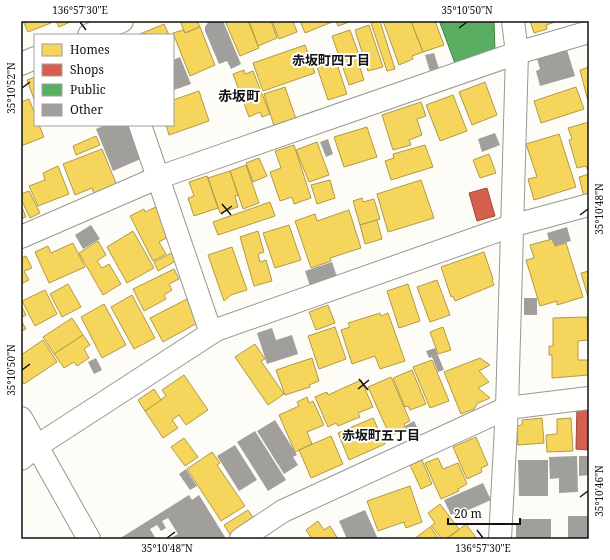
<svg xmlns="http://www.w3.org/2000/svg" width="610" height="560" viewBox="0 0 610 560" font-family="'Noto Serif','Noto Sans JP',serif">
<style>
.homes{fill:#f6d55c;stroke:#b19a46}
.shops{fill:#d6604d;stroke:#9b483b}
.public{fill:#5aae61;stroke:#447f49}
.building{fill:#a19f9c}
.lines{fill:none;stroke-linecap:round;stroke-linejoin:round}
.street-casing{stroke:#979795;stroke-width:24}
.street{stroke:#fffffe;stroke-width:22}
.ticks{fill:none;stroke:#111;stroke-width:1.5}
.labels{text-anchor:middle;dominant-baseline:central;stroke-width:4;stroke-linejoin:round;paint-order:stroke}
.neighbourhood-label{font-size:13px;font-weight:bold;fill:#111;stroke:#fff}
.quarter-label{font-size:14px;font-weight:bold;fill:#111;stroke:#fff}
.neatline{fill:none;stroke:#111;stroke-width:1.5}
.ticks-label{font-size:10px;text-anchor:middle;fill:#111}
</style>
<rect width="100%" height="100%" fill="#fdfcf7"/>
<!-- homes -->
<g class="homes">
<polygon points="23,21 51,21 51,23 28,32"/>
<polygon points="56,21 72,21 59,27"/>
<polygon points="180,21 197,21 200,27 185,33"/>
<polygon points="225,21 248,21 259,48 240,56"/>
<polygon points="249,21 271,21 277,38 258,46"/>
<polygon points="272,21 293,21 297,32 279,39"/>
<polygon points="300,21 332,21 332,22 305,33"/>
<polygon points="336,21 352,21 338,26"/>
<polygon points="376,21 380,21 395,69 387,71 371,23"/>
<polygon points="383,21 411,21 423,52 412,56 413,59 399,65"/>
<polygon points="411,21 435,21 444,45 423,52"/>
<polygon points="530,21 555,21 555,22 546,25 547,29 534,33"/>
<polygon points="164,24 169,35 140,34"/>
<polygon points="369,25 383,67 368,71 355,30"/>
<polygon points="200,27 215,65 190,76 173,33 183,30 185,33"/>
<polygon points="350,30 362,63 359,64 364,80 349,85 332,36"/>
<polygon points="305,45 315,73 263,91 253,63"/>
<polygon points="336,61 347,94 328,100 317,67"/>
<polygon points="589,67 589,105 580,70"/>
<polygon points="244,70 245,74 253,71 270,114 262,117 260,112 249,117 233,74"/>
<polygon points="35,77 35,102 27,80"/>
<polygon points="485,82 497,115 472,125 459,92"/>
<polygon points="285,87 296,119 276,132 264,94"/>
<polygon points="576,87 584,109 541,123 534,101"/>
<polygon points="199,91 209,121 169,135 166,125 173,125 173,100"/>
<polygon points="453,95 467,131 440,141 426,105"/>
<polygon points="29,99 35,114 35,125 39,125 44,137 21,146 21,102"/>
<polygon points="421,102 426,116 417,119 422,135 409,140 411,145 393,150 382,115"/>
<polygon points="589,122 589,171 588,171 586,166 577,168 569,140 572,139 568,128"/>
<polygon points="367,127 377,157 344,167 334,137"/>
<polygon points="559,134 576,187 534,200 528,179 537,177 526,144"/>
<polygon points="96,136 100,145 76,155 73,146"/>
<polygon points="317,142 329,175 309,182 296,150"/>
<polygon points="294,145 311,198 294,204 292,197 280,201 270,172 281,168 275,151"/>
<polygon points="425,145 433,167 391,180 385,161 394,158 393,154"/>
<polygon points="102,149 118,188 95,196 92,188 75,195 63,164"/>
<polygon points="489,154 496,173 480,178 473,160"/>
<polygon points="259,158 267,176 253,182 246,163"/>
<polygon points="246,165 259,203 243,209 230,171"/>
<polygon points="58,166 69,194 38,206 29,186 45,180 43,173"/>
<polygon points="230,171 238,195 235,196 238,207 220,213 208,178"/>
<polygon points="589,174 589,196 584,197 579,177"/>
<polygon points="207,176 218,208 194,216 188,198 194,196 189,182"/>
<polygon points="330,180 335,198 317,204 311,185"/>
<polygon points="421,180 434,218 388,232 377,194"/>
<polygon points="29,191 40,213 30,218 21,199 21,194"/>
<polygon points="362,198 363,202 374,199 380,219 360,225 353,201"/>
<polygon points="270,202 275,216 218,235 213,222"/>
<polygon points="21,205 26,217 21,219"/>
<polygon points="158,206 168,237 159,242 166,254 153,261 130,216 144,209 145,212"/>
<polygon points="349,210 361,248 330,258 331,261 311,268 295,221 315,214 317,221"/>
<polygon points="377,220 382,239 365,244 360,225"/>
<polygon points="289,225 301,260 275,268 263,233"/>
<polygon points="133,231 154,268 127,283 107,247"/>
<polygon points="258,231 264,252 258,254 260,262 266,260 272,281 254,286 240,237"/>
<polygon points="552,239 555,246 566,243 583,297 557,305 557,301 540,306 526,260 534,258 530,245"/>
<polygon points="98,241 106,255 97,261 102,268 109,264 121,284 103,295 79,253"/>
<polygon points="73,243 85,267 49,283 35,252 48,246 51,253"/>
<polygon points="232,247 247,290 231,295 224,301 208,255"/>
<polygon points="177,250 181,258 158,271 154,262"/>
<polygon points="484,252 493,279 492,280 494,285 455,301 453,296 451,297 441,267"/>
<polygon points="26,256 32,268 24,271 29,280 21,284 21,258"/>
<polygon points="174,269 179,279 169,284 172,290 164,295 166,299 144,311 133,289"/>
<polygon points="589,271 589,300 581,273"/>
<polygon points="437,280 450,315 430,322 417,287"/>
<polygon points="68,284 81,307 62,317 50,294"/>
<polygon points="408,284 420,321 399,328 387,291"/>
<polygon points="45,290 57,314 35,326 22,301"/>
<polygon points="132,295 155,338 134,349 111,307"/>
<polygon points="189,298 201,321 163,342 150,318"/>
<polygon points="104,304 126,345 102,358 81,317"/>
<polygon points="21,305 26,315 21,318"/>
<polygon points="328,305 335,323 316,330 309,312"/>
<polygon points="380,313 381,316 388,313 405,361 380,369 375,356 352,364 341,330 350,327 348,323"/>
<polygon points="587,317 588,340 578,341 578,360 589,360 589,375 552,378 552,355 549,355 549,346 553,346 553,318"/>
<polygon points="72,318 83,335 54,354 43,337"/>
<polygon points="21,320 26,329 21,331"/>
<polygon points="335,327 346,359 319,369 308,336"/>
<polygon points="443,327 451,350 438,354 430,332"/>
<polygon points="83,335 90,345 84,349 89,358 77,366 74,362 64,368 54,354"/>
<polygon points="43,340 57,362 24,384 21,379 21,355"/>
<polygon points="255,344 265,359 261,361 284,394 268,405 235,357"/>
<polygon points="312,358 319,381 309,385 310,387 285,395 276,370"/>
<polygon points="480,358 490,365 479,371 489,382 478,388 490,398 478,403 474,409 461,414 444,372"/>
<polygon points="432,360 449,401 430,408 413,367"/>
<polygon points="412,370 426,404 410,410 408,406 405,407 393,378"/>
<polygon points="184,375 208,410 186,425 179,415 172,420 178,428 163,438 145,411 166,396 162,390"/>
<polygon points="391,377 410,421 404,424 406,429 390,436 368,387"/>
<polygon points="361,380 373,407 358,413 360,417 338,426 336,423 328,427 315,397 327,392 328,395"/>
<polygon points="154,389 161,400 145,411 138,400"/>
<polygon points="307,397 309,403 313,401 324,425 307,432 312,444 295,452 279,415 299,406 297,402"/>
<polygon points="373,418 385,444 349,460 338,433"/>
<polygon points="542,418 544,443 518,445 517,426 522,425 522,420"/>
<polygon points="571,418 573,451 547,452 546,435 557,434 557,419"/>
<polygon points="331,436 343,464 311,478 299,450"/>
<polygon points="476,437 488,465 481,468 482,472 467,479 453,447"/>
<polygon points="184,438 198,457 185,466 171,447"/>
<polygon points="212,452 220,463 217,465 245,506 221,521 187,469"/>
<polygon points="438,458 443,469 458,463 467,484 458,489 459,491 441,499 425,463"/>
<polygon points="422,460 432,484 421,489 410,465"/>
<polygon points="410,486 422,522 406,528 404,522 378,531 367,501"/>
<polygon points="440,504 459,529 446,539 442,539 431,526 435,523 428,513"/>
<polygon points="248,510 256,522 232,538 224,525"/>
<polygon points="318,521 324,530 330,526 338,539 312,539 306,530"/>
<polygon points="466,524 477,539 447,539"/>
<polygon points="430,527 439,539 414,539"/>
</g>
<!-- shops -->
<g class="shops">
<polygon points="487,188 495,216 477,221 469,193"/>
<polygon points="577,407 589,408 589,450 576,449"/>
</g>
<!-- public -->
<polygon class="public" points="447,21 494,21 495,52 456,66 440,23"/>
<!-- building -->
<g class="building">
<polygon points="209,21 223,21 241,64 231,69 227,61 219,64 205,31 205,27"/>
<polygon points="567,50 575,76 540,86 536,71 540,69 537,59"/>
<polygon points="434,53 439,69 430,72 425,55"/>
<polygon points="180,57 191,84 174,90 173,60"/>
<polygon points="105,125 137,125 150,155 113,171 96,129"/>
<polygon points="495,133 500,145 482,152 478,139"/>
<polygon points="328,139 333,154 326,157 320,142"/>
<polygon points="91,225 100,239 83,249 75,235"/>
<polygon points="567,227 571,241 555,246 552,239 549,240 547,233"/>
<polygon points="332,262 337,277 310,286 305,271"/>
<rect x="524" y="298" width="13" height="17"/>
<polygon points="272,328 276,340 292,335 298,354 267,364 257,333"/>
<polygon points="435,348 444,370 438,372 432,357 429,358 426,351"/>
<polygon points="96,358 102,370 94,374 88,362"/>
<polygon points="275,420 297,455 293,457 298,465 284,474 257,431"/>
<polygon points="414,421 422,438 412,442 405,426"/>
<polygon points="255,431 286,480 268,491 237,442"/>
<polygon points="235,445 257,480 239,491 217,456"/>
<polygon points="577,456 578,492 559,493 559,478 550,479 549,457"/>
<polygon points="579,456 589,456 589,475 579,476"/>
<polygon points="518,460 548,460 548,496 519,496"/>
<polygon points="186,469 197,486 190,490 179,474"/>
<polygon points="483,483 491,500 455,516 454,513 451,515 444,500"/>
<polygon points="189,495 192,500 199,495 225,537 222,539 169,539 178,534 168,518 162,521 166,528 161,531 157,525 150,529 156,539 119,539"/>
<polygon points="365,510 378,539 347,539 339,521"/>
<rect x="568" y="516" width="21" height="23"/>
<polygon points="521,519 551,519 551,539 516,539 516,525 520,525"/>
</g>
<g class="lines">
<defs>
<g id="street">
<polyline points="89,35 122,21"/>
<polyline points="21,64 35,58"/>
<polyline points="140,125 211,333"/>
<polyline points="21,237 157,178 517,53 589,32"/>
<polyline points="21,418 89,539"/>
<polyline points="21,459 37,446 216,330 511,226 589,205"/>
<polyline points="241,539 283,511 507,408 589,398"/>
<polyline points="500,539 507,408 517,53 513,21"/>
</g>
</defs>
<!-- street casing -->
<use href="#street" class="street-casing"/>
<!-- street -->
<use href="#street" class="street"/>
</g>
<!-- ticks -->
<path class="ticks" d="M 80,22 L 86,30M 459,28 L 467,22M 22,88 L 30,82M 222,204 L 231,215M 221,214 L 232,206M 580,215 L 588,209M 22,370 L 30,364M 359,379 L 368,390M 358,389 L 369,380M 580,497 L 588,491M 477,530 L 483,538M 167,538 L 175,532"/>
<g class="labels">
<!-- neighbourhood labels -->
<g class="neighbourhood-label">
<text x="331" y="60">赤坂町四丁目</text>
<text x="381" y="435">赤坂町五丁目</text>
</g>
<!-- quarter labels -->
<g class="quarter-label">
<text x="239" y="95">赤坂町</text>
</g>
</g>
<!-- border -->
<rect width="610" height="560" fill="none" stroke="#ffffff" stroke-width="44"/>
<!-- legend -->
<rect x="34" y="34" width="140" height="92" fill="#ffffff" stroke="#a0a0a0"/>
<rect x="42" y="44" width="20" height="12" fill="#f6d55c" stroke="#a0a0a0"/>
<text x="70" y="54" font-size="12" fill="#111111">Homes</text>
<rect x="42" y="64" width="20" height="12" fill="#d6604d" stroke="#a0a0a0"/>
<text x="70" y="74" font-size="12" fill="#111111">Shops</text>
<rect x="42" y="84" width="20" height="12" fill="#5aae61" stroke="#a0a0a0"/>
<text x="70" y="94" font-size="12" fill="#111111">Public</text>
<rect x="42" y="104" width="20" height="12" fill="#a19f9c" stroke="#a0a0a0"/>
<text x="70" y="114" font-size="12" fill="#111111">Other</text>
<!-- scale -->
<path d="M448 518v6h72v-6" fill="none" stroke="#111111" stroke-width="2"/>
<text x="454" y="518" font-size="12" fill="#111111" stroke="#ffffff" stroke-width="3" paint-order="stroke">20 m</text>
<rect x="22" y="22" width="566" height="516" class="neatline"/>
<g class="ticks-label">
<text x="80" y="14">136°57'30"E</text>
<text x="467" y="14">35°10'50"N</text>
<text transform="translate(11 88) rotate(-90)" y="4">35°10'52"N</text>
<text transform="translate(599 209) rotate(-90)" y="4">35°10'48"N</text>
<text transform="translate(11 370) rotate(-90)" y="4">35°10'50"N</text>
<text transform="translate(599 491) rotate(-90)" y="4">35°10'46"N</text>
<text x="167" y="552">35°10'48"N</text>
<text x="483" y="552">136°57'30"E</text>
</g>
</svg>
